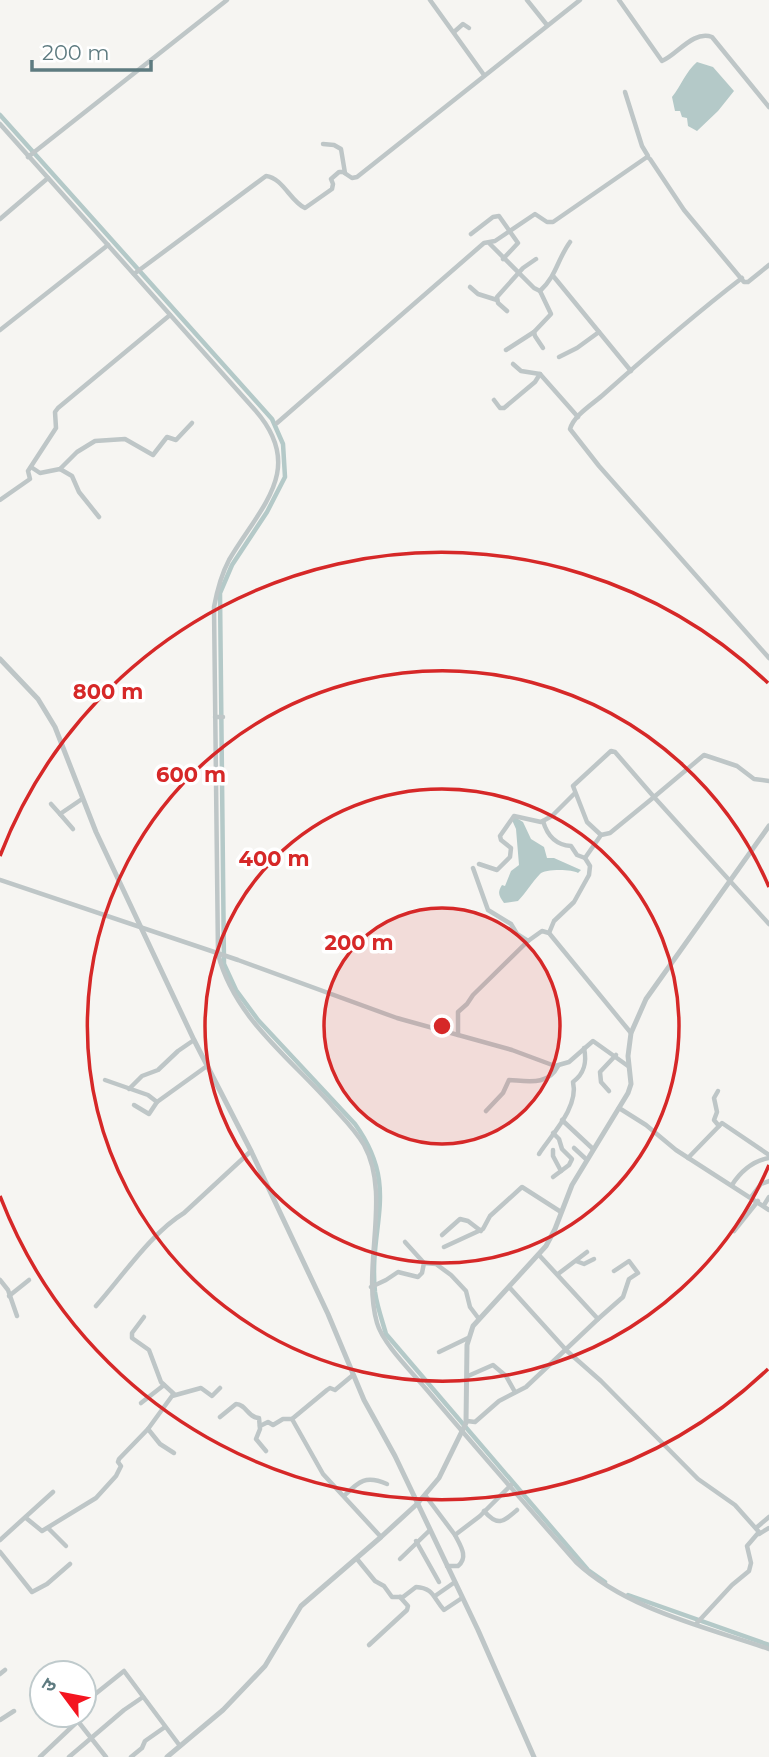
<svg xmlns="http://www.w3.org/2000/svg" width="769" height="1757" viewBox="0 0 769 1757" font-family="Montserrat,'Noto Sans Devanagari',sans-serif">
<style>
.water{fill:#b4c9c8}
.lines{fill:none;stroke-linecap:round;stroke-linejoin:round}
.canal{stroke:#b4c9c8;stroke-width:4.5}
.minor{stroke:#bec6c7;stroke-width:4.5}
.tertiary{stroke:#bec6c7;stroke-width:5}
.ring{fill:none;stroke:#d62828;stroke-width:3.5}
.centre{fill:#d62828;stroke:#fff;stroke-width:3.5}
.ring-label{font-size:21px;text-anchor:middle;font-weight:bold;fill:#d62828;stroke:#fff;stroke-width:7;stroke-linejoin:round;paint-order:stroke}
</style>
<rect width="100%" height="100%" fill="#f6f5f2"/>
<!-- water -->
<g class="water">
<path d="M 697,62 L 713,67 L 734,91 L 718,111 L 697,131 L 688,126 L 687,118 L 682,117 L 680,111 L 675,111 L 672,97 C 681,86 686,71 697,62 Z"/>
<path d="M 515,817 L 523,822 L 531,839 L 544,847 L 547,858 L 554,858 L 581,870 L 578,873 C 572,869 544,869 540,874 C 532,882 526,893 518,901 L 504,903 C 499,896 497,893 502,885 L 505,886 L 511,871 L 519,865 L 516,829 L 512,820 Z"/>
</g>
<g class="lines">
<!-- canal -->
<g class="canal">
<path d="M 0,115 L 272,419 L 283,444 L 285,477 L 267,512 L 232,565 L 220,593 L 224,964 L 236,990 L 258,1020 L 355,1124 C 401,1188 368,1225 375,1292 C 377,1306 382,1320 386,1334 L 588,1570 L 605,1582"/>
<polyline points="628,1595 769,1645"/>
</g>
<!-- minor -->
<g class="minor">
<polyline points="430,0 484,75"/>
<polyline points="527,0 547,25"/>
<path d="M 619,0 L 662,61 C 677,55 693,30 712,37 L 769,107"/>
<polyline points="454,32 463,24 469,28"/>
<polyline points="625,92 642,146 648,156"/>
<path d="M 0,124 L 255,410 C 307,469 260,507 229,560 C 221,575 217,591 214,607 L 218,954 C 235,1020 292,1059 334,1108 C 345,1120 356,1131 364,1145 C 392,1196 361,1266 377,1323 C 383,1344 412,1372 427,1390 C 476,1448 526,1505 576,1562 C 626,1609 705,1627 769,1649"/>
<polyline points="323,144 334,145 341,149 345,173"/>
<polyline points="28,157 227,0"/>
<polyline points="0,219 48,178"/>
<polyline points="471,234 493,217 499,216 518,243 503,259"/>
<path d="M 490,244 L 534,288 L 540,291 C 557,275 557,260 570,242"/>
<path d="M 134,274 L 266,176 C 283,178 290,201 305,208 L 332,189 L 333,184 L 331,179 L 339,172 L 343,172 L 352,178 L 357,177 L 580,0"/>
<polyline points="554,277 631,371"/>
<path d="M 742,278 C 694,315 649,354 604,394 C 593,404 574,415 570,429 L 599,466 L 769,658"/>
<polyline points="470,287 478,294 497,300"/>
<polyline points="540,291 551,314 534,332 535,336 543,348"/>
<polyline points="507,311 498,303 497,297 523,268 536,259"/>
<polyline points="0,330 108,245"/>
<polyline points="506,350 534,332"/>
<polyline points="559,357 577,348 599,332"/>
<polyline points="513,364 521,371 540,374 578,417"/>
<polyline points="494,400 500,408 504,408 535,382 540,374"/>
<polyline points="277,423 484,243 495,241 535,214 547,222 553,222 647,157 650,159 684,210 744,282 748,282 769,265"/>
<polyline points="31,467 40,473 60,469 77,452 95,441 125,439 153,455 167,437 176,440 192,423"/>
<polyline points="60,469 72,476 79,492 99,517"/>
<polyline points="0,500 30,479 28,471 56,428 55,412 58,408 170,315"/>
<polyline points="215,717 223,717"/>
<polyline points="51,804 60,814"/>
<path d="M 543,821 C 547,835 556,845 571,846 L 577,855 L 585,858"/>
<polyline points="73,829 60,814 82,799"/>
<polyline points="601,835 587,822 573,786 611,751 615,752 654,797 704,755 737,766 754,779 769,781"/>
<polyline points="479,864 497,870 510,857 511,848 501,840 500,836 514,816 541,822 552,816 574,794"/>
<polyline points="473,868 488,910 511,924 517,934 528,941"/>
<polyline points="0,880 238,960 397,1018 512,1050 555,1066 569,1062 593,1041 628,1066"/>
<polyline points="549,933 554,921 574,902 589,875 590,866 585,858 601,835 610,833 654,797 769,924"/>
<polyline points="458,1035 458,1012 467,1004 473,995 528,941 542,931 549,933 631,1033"/>
<polyline points="105,1080 148,1095 157,1102 207,1066"/>
<polyline points="129,1089 142,1076 158,1070 178,1051 194,1040"/>
<polyline points="609,1091 601,1082 600,1072 616,1055"/>
<polyline points="718,1091 714,1098 717,1112 714,1120 719,1126"/>
<polyline points="134,1105 149,1114 157,1102"/>
<polyline points="619,1108 646,1125 676,1150 769,1210"/>
<path d="M 486,1111 L 503,1093 L 509,1080 C 528,1081 548,1086 558,1066"/>
<polyline points="562,1120 593,1149"/>
<polyline points="553,1133 559,1139 562,1149 572,1159 569,1165 553,1177"/>
<polyline points="574,1148 587,1160"/>
<polyline points="553,1150 553,1156 561,1171"/>
<path d="M 539,1154 C 552,1134 579,1107 573,1082 C 585,1073 587,1062 584,1048"/>
<polyline points="688,1158 722,1123 769,1155"/>
<path d="M 732,1185 C 741,1171 753,1161 769,1158"/>
<polyline points="751,1197 761,1184 769,1181"/>
<polyline points="764,1205 769,1197"/>
<polyline points="734,1231 758,1201"/>
<polyline points="442,1235 460,1219 468,1221 481,1231"/>
<polyline points="405,1242 424,1263"/>
<polyline points="444,1247 483,1229 490,1216 522,1187 561,1212"/>
<polyline points="539,1255 598,1319 623,1297 629,1279 638,1273 629,1261 614,1271"/>
<polyline points="576,1261 584,1264 594,1259"/>
<polyline points="558,1274 587,1252"/>
<polyline points="0,1280 8,1290 17,1316"/>
<polyline points="371,1287 386,1280 398,1272 418,1277 422,1273 424,1263 436,1264 451,1275 466,1291 470,1307 479,1319"/>
<polyline points="510,1288 567,1351 601,1381 698,1479 735,1505 759,1532 747,1546 751,1563 749,1571 732,1585 696,1624"/>
<polyline points="9,1296 29,1280"/>
<path d="M 96,1306 C 122,1277 151,1233 184,1213 L 251,1151"/>
<polyline points="144,1317 132,1333 132,1338 149,1350 161,1382 174,1394"/>
<polyline points="439,1352 468,1338"/>
<polyline points="353,1375 335,1390 330,1388 327,1390 292,1419 323,1474 381,1537"/>
<polyline points="468,1376 493,1365 506,1376 515,1392"/>
<polyline points="141,1403 164,1385"/>
<path d="M 220,1417 L 236,1404 C 246,1404 248,1418 259,1418 L 260,1429 L 256,1439 L 266,1451"/>
<polyline points="467,1421 475,1422 499,1401 526,1387 598,1319"/>
<polyline points="260,1426 268,1422 273,1425 283,1419 292,1419"/>
<polyline points="148,1429 160,1444 174,1453"/>
<path d="M 345,1495 C 359,1481 366,1475 387,1484"/>
<polyline points="425,1495 455,1535 480,1516 511,1485"/>
<path d="M 484,1511 C 498,1527 503,1522 517,1510"/>
<polyline points="26,1518 42,1531 96,1498 116,1476 121,1466 118,1462 119,1459 148,1429 172,1396 201,1388 212,1396 220,1388"/>
<polyline points="48,1528 66,1546"/>
<polyline points="756,1528 769,1517"/>
<polyline points="759,1534 769,1528"/>
<polyline points="0,1540 53,1492"/>
<polyline points="416,1541 439,1582"/>
<polyline points="0,1552 32,1592 47,1584 70,1564"/>
<path d="M 357,1559 L 375,1581 L 384,1586 L 392,1597 L 403,1597 L 416,1587 C 434,1588 433,1598 444,1610 L 462,1598"/>
<polyline points="400,1559 429,1531"/>
<path d="M 447,1566 L 458,1566 C 469,1557 460,1545 455,1535"/>
<polyline points="435,1596 455,1582"/>
<polyline points="369,1645 407,1610 408,1606 400,1597"/>
<polyline points="0,1674 5,1670"/>
<polyline points="84,1703 124,1671 180,1746"/>
<polyline points="73,1715 106,1757"/>
<polyline points="0,1720 14,1711"/>
<polyline points="40,1757 78,1721"/>
<polyline points="69,1757 124,1710 143,1697"/>
<polyline points="131,1757 142,1748 145,1741 165,1727"/>
</g>
<!-- tertiary -->
<g class="tertiary">
<polyline points="0,659 38,699 55,727 96,832 194,1040 251,1151 328,1314 364,1400 395,1456 478,1630 534,1757"/>
<polyline points="167,1757 223,1710 265,1666 301,1606 381,1537 417,1504 439,1478 466,1423 467,1345 473,1326 546,1246 555,1229 572,1185 628,1093 631,1084 628,1056 631,1033 646,999 769,826"/>
</g>
</g>
<!-- distance rings -->
<circle cx="442" cy="1026" r="118" fill="#d62828" fill-opacity=".12"/>
<g class="ring">
<circle cx="442" cy="1026" r="118"/>
<circle cx="442" cy="1026" r="237"/>
<path d="M769 1165A355 355 0 1 1 769 887"/>
<path d="M768 1369A473 473 0 0 1 0 1196M0 856A473 473 0 0 1 768 683"/>
</g>
<circle cx="442" cy="1026" r="10" class="centre"/>
<g class="ring-label">
<text x="108" y="699">800 m</text>
<text x="191" y="782">600 m</text>
<text x="274" y="866">400 m</text>
<text x="359" y="950">200 m</text>
</g>
<!-- north arrow -->
<g transform="translate(63 1694) rotate(302)"><circle r="33" fill="#ffffff" stroke="#bfcacc" stroke-width="2"/>
<path d="M0-5L12 26L0 18L-12 26Z" fill="#f41520"/>
<text y="-10" font-size="19" font-weight="bold" text-anchor="middle" fill="#5e7b80">उ</text>
</g>
<!-- scale -->
<path d="M32 60v10h119v-10" fill="none" stroke="#5e7b80" stroke-width="3.5"/>
<text x="42" y="60" font-size="21" fill="#5e7b80" stroke="#ffffff" stroke-width="5" paint-order="stroke">200 m</text>
</svg>
